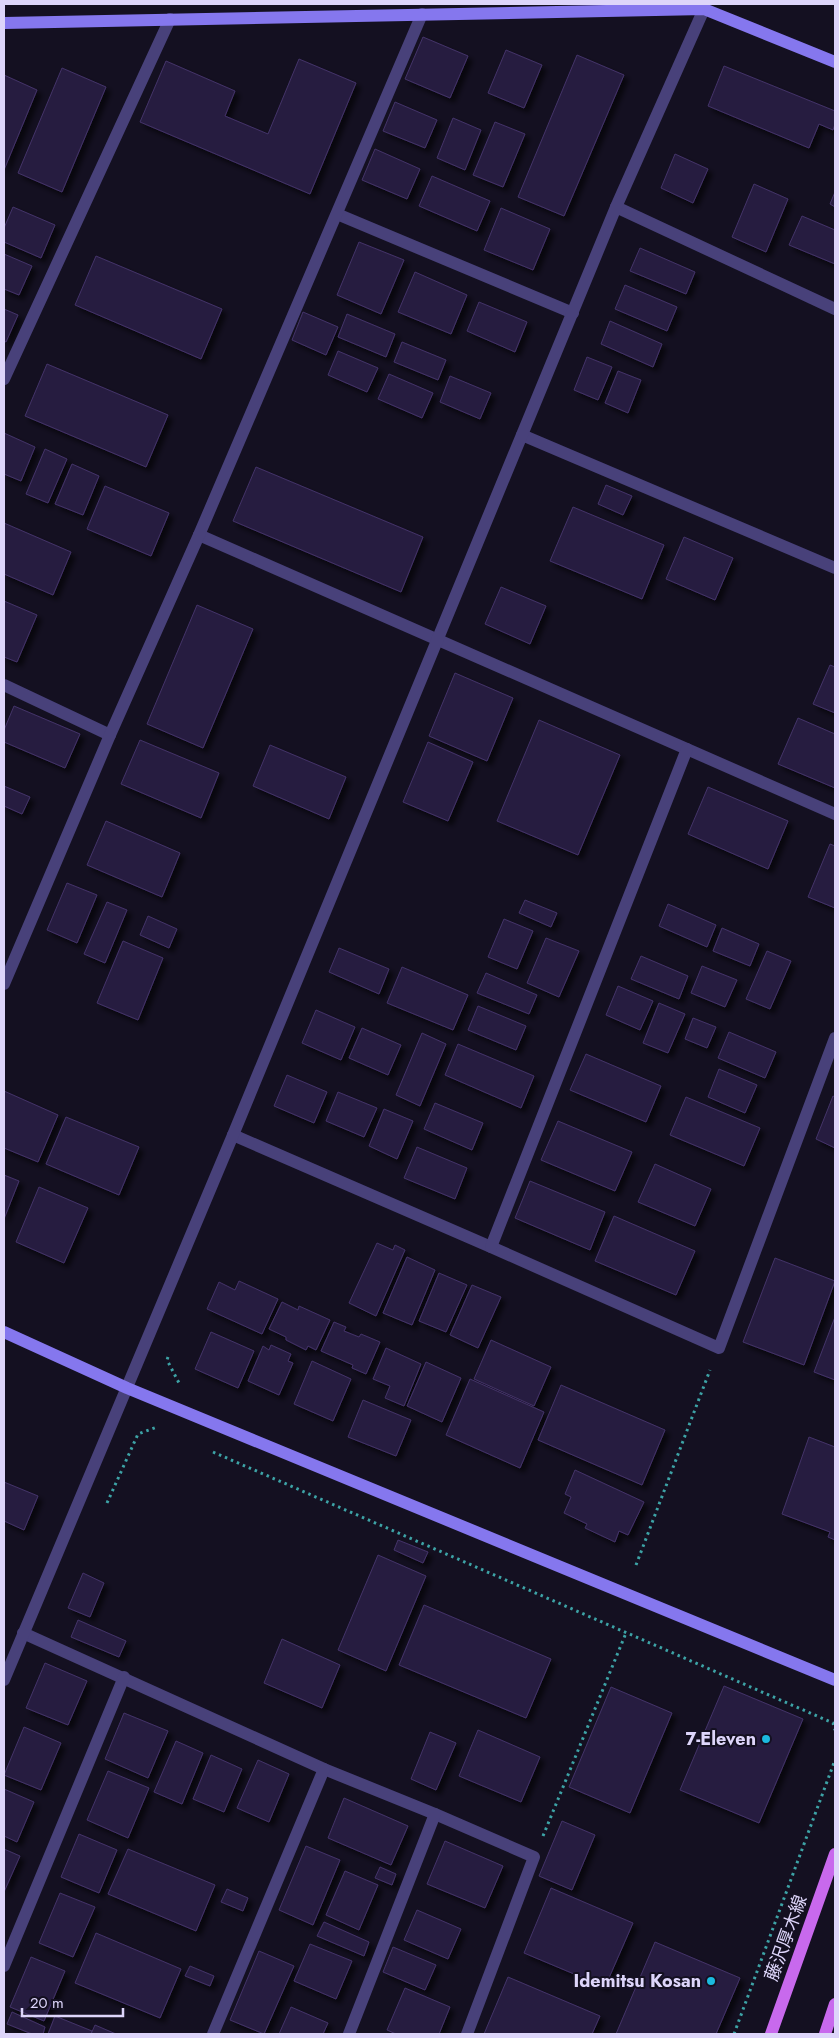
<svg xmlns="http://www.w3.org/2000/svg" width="839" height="2038" viewBox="0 0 839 2038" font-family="Jost,'Noto Sans JP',sans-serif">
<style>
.building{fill:#281e3f;stroke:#433369;filter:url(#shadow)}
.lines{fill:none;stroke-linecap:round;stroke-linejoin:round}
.path{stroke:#3da3a6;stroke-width:3;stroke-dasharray:2.5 4;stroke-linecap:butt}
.street{stroke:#48417a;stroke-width:12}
.secondary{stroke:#8577ee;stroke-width:12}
.primary{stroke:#c869ed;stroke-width:12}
.poi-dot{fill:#1bbadf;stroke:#141021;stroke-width:2}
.labels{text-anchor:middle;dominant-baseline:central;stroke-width:4;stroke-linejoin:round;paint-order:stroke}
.poi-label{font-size:18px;font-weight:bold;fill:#ddd5fa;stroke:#141021;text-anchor:end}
.street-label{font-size:18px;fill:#ddd5fa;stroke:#141021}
</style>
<defs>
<filter id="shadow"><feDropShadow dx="4.5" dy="4.5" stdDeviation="2.5" flood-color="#0009"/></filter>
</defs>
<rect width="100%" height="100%" fill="#141021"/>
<!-- building -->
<g class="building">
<polygon points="423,37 468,56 450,98 405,79"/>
<polygon points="506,50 542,65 524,108 488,93"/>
<polygon points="577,55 624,75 564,216 518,197"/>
<polygon points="299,59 356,83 310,194 140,122 166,61 235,91 225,116 268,134"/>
<polygon points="724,66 835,111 835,124 833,130 819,124 809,148 708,106"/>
<polygon points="62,68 106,87 62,192 18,173"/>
<polygon points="4,75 37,90 4,170"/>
<polygon points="395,102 437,120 425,148 383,131"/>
<polygon points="453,118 481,130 465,170 437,158"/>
<polygon points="495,122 525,134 503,187 473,175"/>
<polygon points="375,149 420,169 407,199 362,180"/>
<polygon points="675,154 708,169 693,203 661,188"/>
<polygon points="432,176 490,201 477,231 419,206"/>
<polygon points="754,184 788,199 766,252 732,237"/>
<polygon points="835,192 835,207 830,204"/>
<polygon points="13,207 55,225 41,258 4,242 4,228"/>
<polygon points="501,208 550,229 533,270 484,250"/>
<polygon points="802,216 835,230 835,264 789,245"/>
<polygon points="359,242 404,260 381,314 337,295"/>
<polygon points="640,248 695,272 686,294 630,271"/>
<polygon points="4,254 32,266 19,295 4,289"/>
<polygon points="96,256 222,309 201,359 75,305"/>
<polygon points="415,272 467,295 451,334 398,312"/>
<polygon points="625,285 677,307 667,331 615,309"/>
<polygon points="479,302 527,322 515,352 467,331"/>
<polygon points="4,309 18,315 6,342 4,341"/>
<polygon points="303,312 338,327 326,355 292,340"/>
<polygon points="347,314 395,334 386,357 338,337"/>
<polygon points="610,321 662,344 653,367 601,344"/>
<polygon points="402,342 446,360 438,380 394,362"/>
<polygon points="338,351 378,368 367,392 328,375"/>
<polygon points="587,357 612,367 598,400 574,390"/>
<polygon points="47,364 168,415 146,467 25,416"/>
<polygon points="618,371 641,380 628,413 605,403"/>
<polygon points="389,374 433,393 422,418 378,399"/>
<polygon points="450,376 491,393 480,419 440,402"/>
<polygon points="4,433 35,447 21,481 4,474"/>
<polygon points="45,449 67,459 48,503 26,494"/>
<polygon points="72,464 99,476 83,515 55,504"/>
<polygon points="256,467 423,537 401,592 233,521"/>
<polygon points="606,485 632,496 623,515 598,504"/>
<polygon points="105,486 169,513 151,556 87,529"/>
<polygon points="573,507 664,545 642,599 550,561"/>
<polygon points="4,523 71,552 53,595 4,574"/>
<polygon points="684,537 733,558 715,600 666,579"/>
<polygon points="501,587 546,606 530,644 485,624"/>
<polygon points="4,601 37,615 17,662 4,657"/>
<polygon points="197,605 253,629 203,748 147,724"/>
<polygon points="830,665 835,667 835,713 813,704"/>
<polygon points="455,673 513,698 487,761 429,736"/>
<polygon points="14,706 80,734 65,768 4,742 4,730"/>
<polygon points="798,718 835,734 835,788 778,764"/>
<polygon points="539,720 620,755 578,855 497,821"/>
<polygon points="140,740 219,773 201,818 121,784"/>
<polygon points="428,742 473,762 448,821 403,802"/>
<polygon points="270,745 346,777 329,819 253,786"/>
<polygon points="4,786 30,797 22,814 4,806"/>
<polygon points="708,787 788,821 768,869 688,834"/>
<polygon points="106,821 180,853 162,897 87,865"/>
<polygon points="830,844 835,846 835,908 808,897"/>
<polygon points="67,883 97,895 77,943 47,930"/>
<polygon points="525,900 557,913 551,927 519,913"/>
<polygon points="107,902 127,910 105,963 84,954"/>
<polygon points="668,904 716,925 707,947 659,926"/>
<polygon points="148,916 177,929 169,948 140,935"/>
<polygon points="504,919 533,931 517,969 488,957"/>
<polygon points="722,928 759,944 750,966 713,951"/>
<polygon points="546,938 579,951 559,997 527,983"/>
<polygon points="123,941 163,958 138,1020 97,1003"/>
<polygon points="339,948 389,969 379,994 329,972"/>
<polygon points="767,951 791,961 770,1009 746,999"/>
<polygon points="641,956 688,976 679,999 631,979"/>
<polygon points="702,966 737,980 725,1007 691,993"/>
<polygon points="402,967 468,995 453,1030 387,1003"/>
<polygon points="486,973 537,995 529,1014 477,993"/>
<polygon points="618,986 653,1001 640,1030 606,1015"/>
<polygon points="659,1003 685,1014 668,1053 643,1043"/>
<polygon points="478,1006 526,1026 516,1050 468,1030"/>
<polygon points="316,1010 355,1027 341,1060 302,1043"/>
<polygon points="693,1018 716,1027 707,1048 685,1039"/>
<polygon points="362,1028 401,1045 388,1075 349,1058"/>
<polygon points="729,1032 776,1052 765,1078 718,1058"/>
<polygon points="422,1033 446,1044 420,1106 396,1095"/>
<polygon points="458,1044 534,1076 521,1108 445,1075"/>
<polygon points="586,1054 661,1086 646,1122 570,1090"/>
<polygon points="719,1069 757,1085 745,1113 708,1097"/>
<polygon points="287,1075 327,1092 314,1123 274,1106"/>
<polygon points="4,1091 58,1115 38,1162 4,1148"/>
<polygon points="338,1092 377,1108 364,1137 326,1121"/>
<polygon points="833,1096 835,1097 835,1148 816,1139"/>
<polygon points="686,1097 760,1128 744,1166 670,1135"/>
<polygon points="435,1103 483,1123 472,1150 424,1129"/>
<polygon points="384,1109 413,1121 397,1159 369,1146"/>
<polygon points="66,1117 139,1147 119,1195 46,1164"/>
<polygon points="558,1121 632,1152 615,1191 541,1160"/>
<polygon points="417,1147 467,1168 455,1199 404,1178"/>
<polygon points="655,1164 711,1189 695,1226 638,1202"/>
<polygon points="4,1175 19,1181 4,1219"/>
<polygon points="530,1181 605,1212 590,1250 515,1218"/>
<polygon points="39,1187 88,1208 64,1263 16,1242"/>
<polygon points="614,1216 695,1251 676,1295 595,1261"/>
<polygon points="377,1243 393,1250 395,1245 405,1250 376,1316 349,1303"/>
<polygon points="407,1257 435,1270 412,1325 383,1313"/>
<polygon points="775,1258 835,1281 804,1365 743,1342"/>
<polygon points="439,1273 467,1285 446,1332 419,1321"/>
<polygon points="239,1281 278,1299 262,1334 207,1309 219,1282 235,1290"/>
<polygon points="472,1285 501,1297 478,1348 450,1335"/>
<polygon points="282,1302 298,1310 299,1306 330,1320 316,1350 308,1346 306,1350 286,1340 286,1337 269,1329"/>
<polygon points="835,1317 835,1380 814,1372"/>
<polygon points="334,1322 346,1327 344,1331 359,1337 361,1334 380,1342 366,1374 352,1368 353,1365 321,1351"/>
<polygon points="211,1332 254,1351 238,1388 195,1369"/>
<polygon points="491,1340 551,1367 534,1406 474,1379"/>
<polygon points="271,1345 291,1354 288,1361 293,1363 279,1395 248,1381 263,1346 269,1350"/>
<polygon points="386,1348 421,1364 404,1406 385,1398 390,1386 373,1379"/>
<polygon points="312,1361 351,1379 333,1421 294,1404"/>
<polygon points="426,1362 461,1378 442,1422 407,1406"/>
<polygon points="470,1379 544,1412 520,1468 446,1435"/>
<polygon points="561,1385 665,1430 642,1485 538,1440"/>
<polygon points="363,1400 411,1420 396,1456 348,1437"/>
<polygon points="809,1437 835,1447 835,1540 828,1537 830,1532 782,1514"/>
<polygon points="575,1470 644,1502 628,1535 619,1531 615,1542 585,1528 587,1524 564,1513 571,1497 565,1494"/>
<polygon points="4,1482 38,1496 24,1530 4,1521"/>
<polygon points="398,1540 428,1552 423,1563 394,1550"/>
<polygon points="378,1555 426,1576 386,1671 338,1650"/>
<polygon points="83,1573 104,1583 90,1617 68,1608"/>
<polygon points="424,1605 551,1659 526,1718 399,1665"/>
<polygon points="78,1620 126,1641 119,1657 71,1637"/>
<polygon points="282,1639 340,1665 322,1708 264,1683"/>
<polygon points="45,1663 87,1681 68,1725 26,1708"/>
<polygon points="724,1686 803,1719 759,1823 680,1790"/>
<polygon points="611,1687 672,1713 630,1813 569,1787"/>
<polygon points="124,1713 168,1731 148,1778 105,1759"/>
<polygon points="24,1727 61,1743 41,1790 4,1775"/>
<polygon points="478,1730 540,1757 521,1802 459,1776"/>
<polygon points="430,1732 456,1743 436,1790 411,1779"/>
<polygon points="176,1741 203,1753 182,1804 154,1792"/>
<polygon points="211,1755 242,1769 224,1812 193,1799"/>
<polygon points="258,1760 289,1774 269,1822 237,1808"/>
<polygon points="108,1771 149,1788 128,1838 87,1820"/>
<polygon points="4,1789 34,1802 17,1842 4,1836"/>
<polygon points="344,1798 408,1826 391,1865 328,1838"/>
<polygon points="562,1821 595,1835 572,1890 539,1876"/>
<polygon points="79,1834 117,1850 99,1893 61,1877"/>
<polygon points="445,1841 503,1866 485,1908 427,1884"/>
<polygon points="306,1846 340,1860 313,1925 279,1910"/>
<polygon points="4,1849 20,1856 4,1892"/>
<polygon points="128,1849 215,1885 196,1931 108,1894"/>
<polygon points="380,1867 396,1874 392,1885 375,1878"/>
<polygon points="345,1871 378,1885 359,1930 326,1915"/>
<polygon points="551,1888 633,1923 605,1987 524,1953"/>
<polygon points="227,1889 248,1898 243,1911 221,1902"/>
<polygon points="60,1893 95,1907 73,1957 39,1943"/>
<polygon points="417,1910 461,1929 448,1959 404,1940"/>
<polygon points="324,1922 369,1942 364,1956 317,1936"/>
<polygon points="96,1933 181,1969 160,2018 75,1983"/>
<polygon points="655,1942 740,1978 716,2034 616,2034"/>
<polygon points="310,1944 352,1961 336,1999 294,1981"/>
<polygon points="393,1947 436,1965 425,1990 383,1972"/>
<polygon points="259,1951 294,1966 264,2034 230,2020"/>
<polygon points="31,1957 65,1971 44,2021 10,2007"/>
<polygon points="190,1966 214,1976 210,1986 185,1976"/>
<polygon points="508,1977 600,2016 592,2034 484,2034"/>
<polygon points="405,1988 450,2007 439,2034 396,2034 387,2030"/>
<polygon points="291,2007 328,2023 323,2034 279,2034"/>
<polygon points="12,2012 45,2027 43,2034 32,2034 7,2024"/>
<polygon points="55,2016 92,2031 91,2034 48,2034"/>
<polygon points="95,2025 116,2034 91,2034"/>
</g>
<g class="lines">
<!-- path -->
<g class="path">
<polyline points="168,1357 167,1360 179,1383"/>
<polyline points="213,1452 833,1723 835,1730"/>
<polyline points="107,1503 138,1434 157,1427"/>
<polyline points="636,1565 710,1370"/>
<polyline points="543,1836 626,1633"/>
<polyline points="734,2034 835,1760"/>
</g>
<!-- street -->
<g class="street">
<polyline points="616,207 835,309"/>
<polyline points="337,214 573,313"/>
<polyline points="4,379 170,19"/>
<polyline points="522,435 835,568"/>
<polyline points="199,535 835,814"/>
<polyline points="4,685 110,735"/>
<polyline points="4,984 110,735 199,535 422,14"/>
<polyline points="233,1135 491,1247 719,1348 835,1038"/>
<polyline points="491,1247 687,749"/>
<polyline points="23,1633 324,1769 435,1814 534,1857 467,2034"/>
<polyline points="4,1680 233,1135 616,207 704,9 704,4"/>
<polyline points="4,1966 124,1677"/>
<polyline points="213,2034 324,1769"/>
<polyline points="349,2034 435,1814"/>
</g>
<!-- secondary -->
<g class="secondary">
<polyline points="4,23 704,9 835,62"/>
<polyline points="4,1332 127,1388 835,1680"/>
</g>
<!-- primary -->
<g class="primary">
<polyline points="771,2034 835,1854"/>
<polyline points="825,2034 835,2004"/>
</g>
</g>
<!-- markers -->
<g class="poi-dot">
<circle cx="766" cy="1739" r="5"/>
<circle cx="711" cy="1981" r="5"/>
</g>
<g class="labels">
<!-- poi labels -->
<g class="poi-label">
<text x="756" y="1739">7-Eleven</text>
<text x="701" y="1981">Idemitsu Kosan</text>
</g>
<!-- street labels -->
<g class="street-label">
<text transform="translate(786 1938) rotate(-70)">藤沢厚木線</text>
</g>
</g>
<!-- border -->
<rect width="839" height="2038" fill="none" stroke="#ddd5fa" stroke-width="10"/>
<!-- scale -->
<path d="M22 2008v8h101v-8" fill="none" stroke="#ddd5fa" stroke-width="2.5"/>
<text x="30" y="2008" font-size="15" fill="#ddd5fa" stroke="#141021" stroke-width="4" paint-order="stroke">20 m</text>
</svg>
